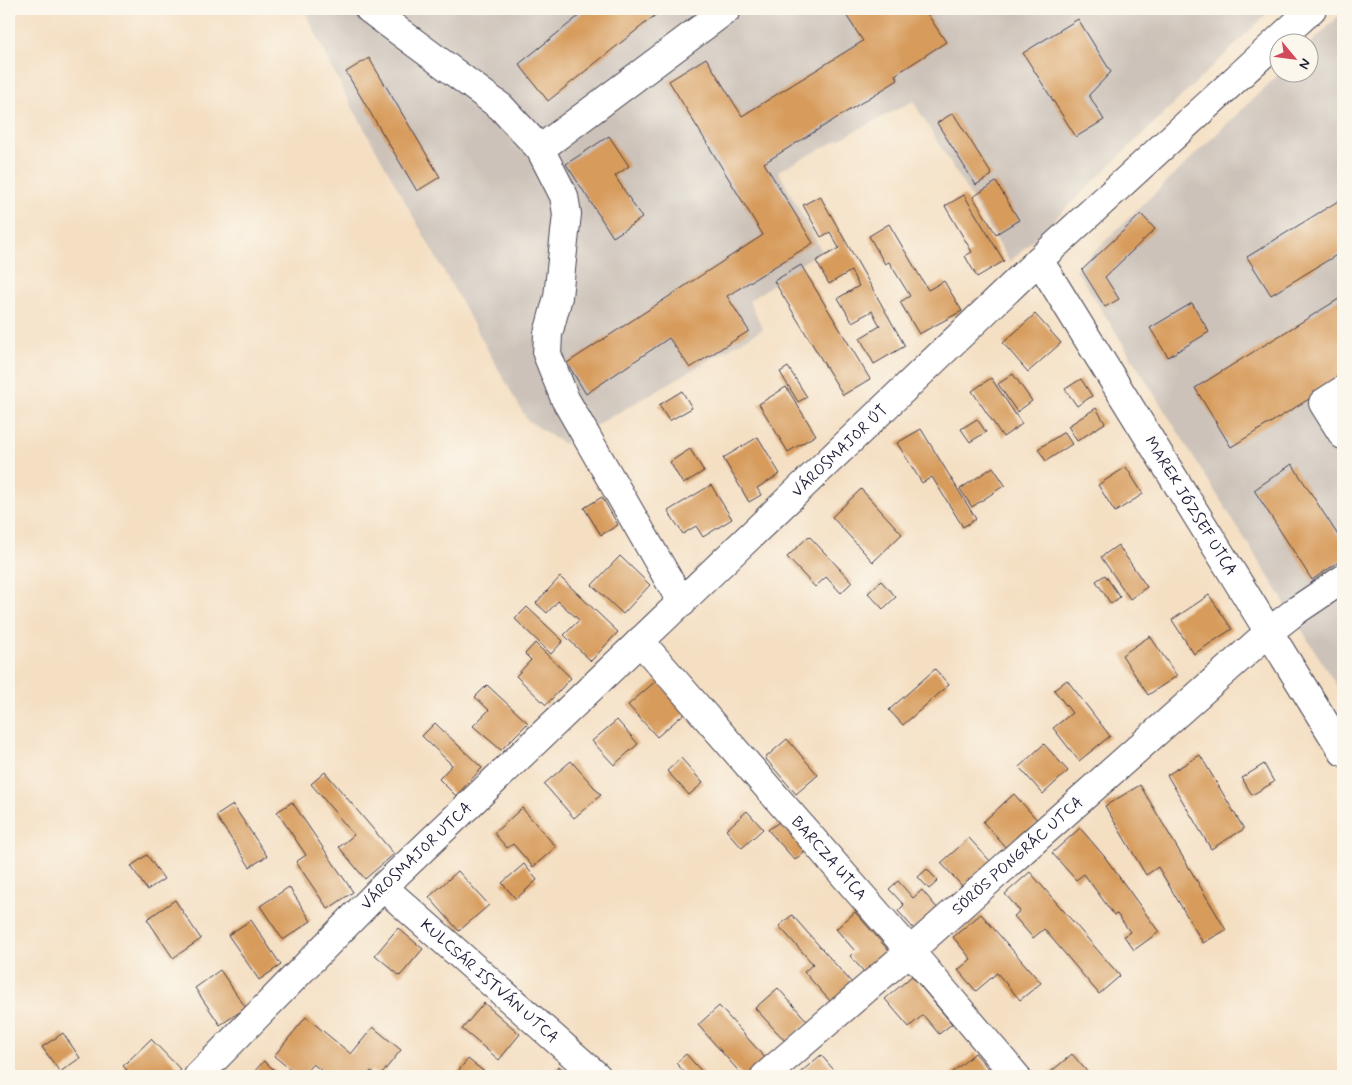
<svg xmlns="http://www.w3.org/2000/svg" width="1352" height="1085" viewBox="0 0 1352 1085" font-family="Mynerve,sans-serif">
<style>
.industrial{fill:#ccc2b9}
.building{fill:#d79b5b}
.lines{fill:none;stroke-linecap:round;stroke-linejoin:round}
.minor-casing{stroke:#423e4f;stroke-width:30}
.minor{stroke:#fff;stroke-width:28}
.labels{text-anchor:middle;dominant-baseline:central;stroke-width:4;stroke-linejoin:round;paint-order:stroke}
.street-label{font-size:16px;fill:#22223b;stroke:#fbf7ec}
</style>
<rect width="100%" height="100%" fill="#fbf7ec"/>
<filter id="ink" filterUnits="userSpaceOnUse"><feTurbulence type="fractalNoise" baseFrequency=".02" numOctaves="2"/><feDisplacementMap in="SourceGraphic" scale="10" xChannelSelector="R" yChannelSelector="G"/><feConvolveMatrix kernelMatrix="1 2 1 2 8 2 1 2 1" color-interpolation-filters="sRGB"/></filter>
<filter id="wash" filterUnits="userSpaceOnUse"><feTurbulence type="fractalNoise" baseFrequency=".0096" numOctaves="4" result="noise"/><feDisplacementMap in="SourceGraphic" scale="20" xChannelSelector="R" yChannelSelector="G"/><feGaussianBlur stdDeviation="1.12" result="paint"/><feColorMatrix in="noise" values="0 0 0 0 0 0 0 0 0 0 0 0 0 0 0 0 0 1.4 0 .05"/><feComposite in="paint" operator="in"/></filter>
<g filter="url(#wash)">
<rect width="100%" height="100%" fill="#f4dfc3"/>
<!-- industrial -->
<g class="industrial">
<polygon points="304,9 1272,9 1010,262 913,101 778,171 821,250 749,301 763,329 564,444 527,420 345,94"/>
<polygon points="1343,12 1343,696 1076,269 1280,73 1310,72 1310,44"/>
</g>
<g id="blocks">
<!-- building -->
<g class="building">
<polygon points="583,9 663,9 548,101 519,64 585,11"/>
<polygon points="842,9 924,9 946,42 895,75 898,80 764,163 813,243 727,296 749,331 690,368 669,338 586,394 567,363 763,235 669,81 706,58 742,116 863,41"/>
<polygon points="1078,19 1111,72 1089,95 1104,120 1076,137 1023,53"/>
<polygon points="369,58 440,177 417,191 346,72"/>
<polygon points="953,113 992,175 976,185 937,123"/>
<polygon points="609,136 629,166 615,176 642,218 613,237 566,164"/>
<polygon points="996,182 1019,220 996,234 973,197"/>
<polygon points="964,195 1004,261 977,277 965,256 972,252 945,206"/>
<polygon points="820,196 905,346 874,364 860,338 880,326 872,311 852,322 838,298 859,286 851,271 829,284 816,261 839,248 830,232 821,237 803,205"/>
<polygon points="1343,198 1343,251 1271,295 1247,257"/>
<polygon points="1141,214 1155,229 1105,277 1119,299 1105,307 1082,270"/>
<polygon points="889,224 928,290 944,281 962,311 919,334 900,302 910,296 889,262 885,264 869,236"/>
<polygon points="801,265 870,379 843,395 774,281"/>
<polygon points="1342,297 1343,378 1231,447 1195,388"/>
<polygon points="1192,303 1209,332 1168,357 1150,328"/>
<polygon points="1035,314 1061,343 1028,372 1003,343"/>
<polygon points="788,367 807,397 798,402 780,372"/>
<polygon points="1013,374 1032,401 1017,412 998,384"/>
<polygon points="991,378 1022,424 1003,437 972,391"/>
<polygon points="1081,379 1092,396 1077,406 1065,389"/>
<polygon points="786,387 816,435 788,452 759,404"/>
<polygon points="682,391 692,408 669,421 659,405"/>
<polygon points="1096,408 1105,423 1077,441 1068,426"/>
<polygon points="977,419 986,432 970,442 961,429"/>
<polygon points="921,429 976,519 963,527 932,477 922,483 897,443"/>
<polygon points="1064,432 1072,444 1046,461 1038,449"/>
<polygon points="758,437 780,474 757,488 761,495 749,502 723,458"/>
<polygon points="690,449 704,471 683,484 670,462"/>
<polygon points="1292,464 1343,543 1343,559 1312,580 1254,490"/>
<polygon points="993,467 1005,485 972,507 960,489"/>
<polygon points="1126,467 1143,494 1115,512 1098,485"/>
<polygon points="711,485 732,519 703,537 696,526 683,534 668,511"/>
<polygon points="861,489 902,534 873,562 832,517"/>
<polygon points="602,497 618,525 601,535 584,508"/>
<polygon points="809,536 852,582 841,593 826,577 815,587 787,557"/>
<polygon points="1118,545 1147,587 1130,599 1101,557"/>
<polygon points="620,556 650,585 623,614 592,585"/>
<polygon points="1105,575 1120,597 1111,604 1096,581"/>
<polygon points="560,577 618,632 591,661 564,635 579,620 558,601 547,613 536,603"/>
<polygon points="881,581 896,597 883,609 868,593"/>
<polygon points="1209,595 1232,629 1194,654 1172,620"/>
<polygon points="527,607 563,641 551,654 515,619"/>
<polygon points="1150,636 1177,676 1148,695 1122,655"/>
<polygon points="535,643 571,678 546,705 516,676 531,660 525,654"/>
<polygon points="935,669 949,685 903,725 889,710"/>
<polygon points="657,680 686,712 657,737 628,705"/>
<polygon points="1067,680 1110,736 1079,761 1053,728 1072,713 1054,690"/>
<polygon points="487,685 528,723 501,750 473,726 489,710 475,697"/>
<polygon points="617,720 638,744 614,765 592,741"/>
<polygon points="435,723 482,768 456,796 439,779 452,765 422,736"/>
<polygon points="787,739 818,775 796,794 765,758"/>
<polygon points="1044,744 1068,771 1043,794 1019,767"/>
<polygon points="1200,755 1244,829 1211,849 1167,775"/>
<polygon points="681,758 703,783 689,795 667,771"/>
<polygon points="571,761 601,795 574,818 544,784"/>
<polygon points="1264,764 1274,782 1252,795 1242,778"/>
<polygon points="325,772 394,854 365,879 339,847 354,835 311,784"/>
<polygon points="1140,785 1226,930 1203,943 1158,867 1146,875 1105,806"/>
<polygon points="1014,794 1039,822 1008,850 983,822"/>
<polygon points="292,802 353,892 328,909 296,862 306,855 277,812"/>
<polygon points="233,805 267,856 250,867 216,816"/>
<polygon points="522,808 556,847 533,867 513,844 507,848 494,833"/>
<polygon points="747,811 763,829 742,848 726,830"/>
<polygon points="779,822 805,851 795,860 768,830"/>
<polygon points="1080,828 1104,856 1159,932 1134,950 1124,936 1130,932 1117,914 1114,915 1084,874 1076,880 1052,853"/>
<polygon points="969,838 991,862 963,887 941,863"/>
<polygon points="147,855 164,879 147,890 131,866"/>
<polygon points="524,864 537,880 516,899 502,883"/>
<polygon points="927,869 938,881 929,889 918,877"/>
<polygon points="458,871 489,905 459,931 429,897"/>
<polygon points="1030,872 1120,976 1099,994 1044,929 1033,938 1014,916 1020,911 1005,894"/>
<polygon points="898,881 913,898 922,890 938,909 915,930 898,911 904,905 889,889"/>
<polygon points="289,887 311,921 283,940 260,906"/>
<polygon points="175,900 201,939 173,958 147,919"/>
<polygon points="855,912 890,952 866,974 850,956 855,951 836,929"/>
<polygon points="981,914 1041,983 1020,1000 997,973 976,991 958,970 971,959 953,937"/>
<polygon points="792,915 852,983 831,1002 804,972 813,964 779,926"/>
<polygon points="251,920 281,965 259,980 228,935"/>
<polygon points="398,928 423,949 400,976 375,955"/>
<polygon points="220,970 246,1008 220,1025 195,988"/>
<polygon points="912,976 952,1024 939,1034 923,1015 909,1027 885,999"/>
<polygon points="778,988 808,1022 786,1042 755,1008"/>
<polygon points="484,1003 520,1034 499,1060 462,1029"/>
<polygon points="719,1006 766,1059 747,1076 743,1076 698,1025"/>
<polygon points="306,1017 351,1054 373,1027 401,1050 380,1076 371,1071 366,1076 328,1076 313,1064 302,1076 298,1076 274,1056"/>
<polygon points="63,1033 80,1058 60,1072 42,1047"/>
<polygon points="151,1039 181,1070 174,1076 133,1076 123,1066"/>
<polygon points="975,1053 995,1076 948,1076"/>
<polygon points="686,1054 703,1073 706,1076 688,1076 676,1063"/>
<polygon points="1072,1054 1089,1074 1087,1076 1046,1076"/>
<polygon points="821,1055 839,1076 796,1076"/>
<polygon points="468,1059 487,1074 485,1076 454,1076"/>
<polygon points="264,1061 281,1076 250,1076"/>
<polygon points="559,1066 571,1076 550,1076"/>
</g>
</g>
</g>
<g filter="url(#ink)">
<use href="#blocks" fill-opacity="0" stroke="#423e4f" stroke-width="1"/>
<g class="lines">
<defs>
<g id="minor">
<polyline points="369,9 501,107 540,149"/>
<path id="s1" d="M 1039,260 L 1343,752"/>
<polyline points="1343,390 1323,403 1343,435"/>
<polyline points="682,603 565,399 547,354 548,334 558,297 567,214 564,196 540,149 727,9"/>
<path id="s2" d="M 640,641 L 910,951 L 1016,1076"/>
<path id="s3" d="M 383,887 L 597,1076"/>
<path id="s4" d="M 198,1076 L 383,887 L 1039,260 L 1312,9"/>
<path id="s5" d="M 765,1076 L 910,951 L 1269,632 L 1297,610 L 1343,579"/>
</g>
</defs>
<!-- minor casing -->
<use href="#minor" class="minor-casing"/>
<!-- minor -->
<use href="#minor" class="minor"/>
</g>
</g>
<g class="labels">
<!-- street labels -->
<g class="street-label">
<text stroke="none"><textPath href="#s4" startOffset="896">VÁROSMAJOR ÚT</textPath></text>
<text stroke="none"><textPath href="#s1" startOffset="289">MAREK JÓZSEF UTCA</textPath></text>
<text stroke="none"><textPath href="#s5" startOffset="335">SÖRÖS PONGRÁC UTCA</textPath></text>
<text stroke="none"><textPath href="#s4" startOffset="310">VÁROSMAJOR UTCA</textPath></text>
<text stroke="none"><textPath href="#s2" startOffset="288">BARCZA UTCA</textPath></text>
<text stroke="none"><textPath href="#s3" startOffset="142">KULCSÁR ISTVÁN UTCA</textPath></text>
</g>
</g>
<!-- margin -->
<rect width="1352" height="1085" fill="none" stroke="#fbf7ec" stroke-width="30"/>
<!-- north arrow -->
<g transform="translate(1294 58) rotate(119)"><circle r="24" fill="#fbf7ec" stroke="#a4a2a5"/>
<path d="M0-4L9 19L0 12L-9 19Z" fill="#d1495b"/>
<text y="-8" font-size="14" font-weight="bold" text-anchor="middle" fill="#22223b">N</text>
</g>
</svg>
